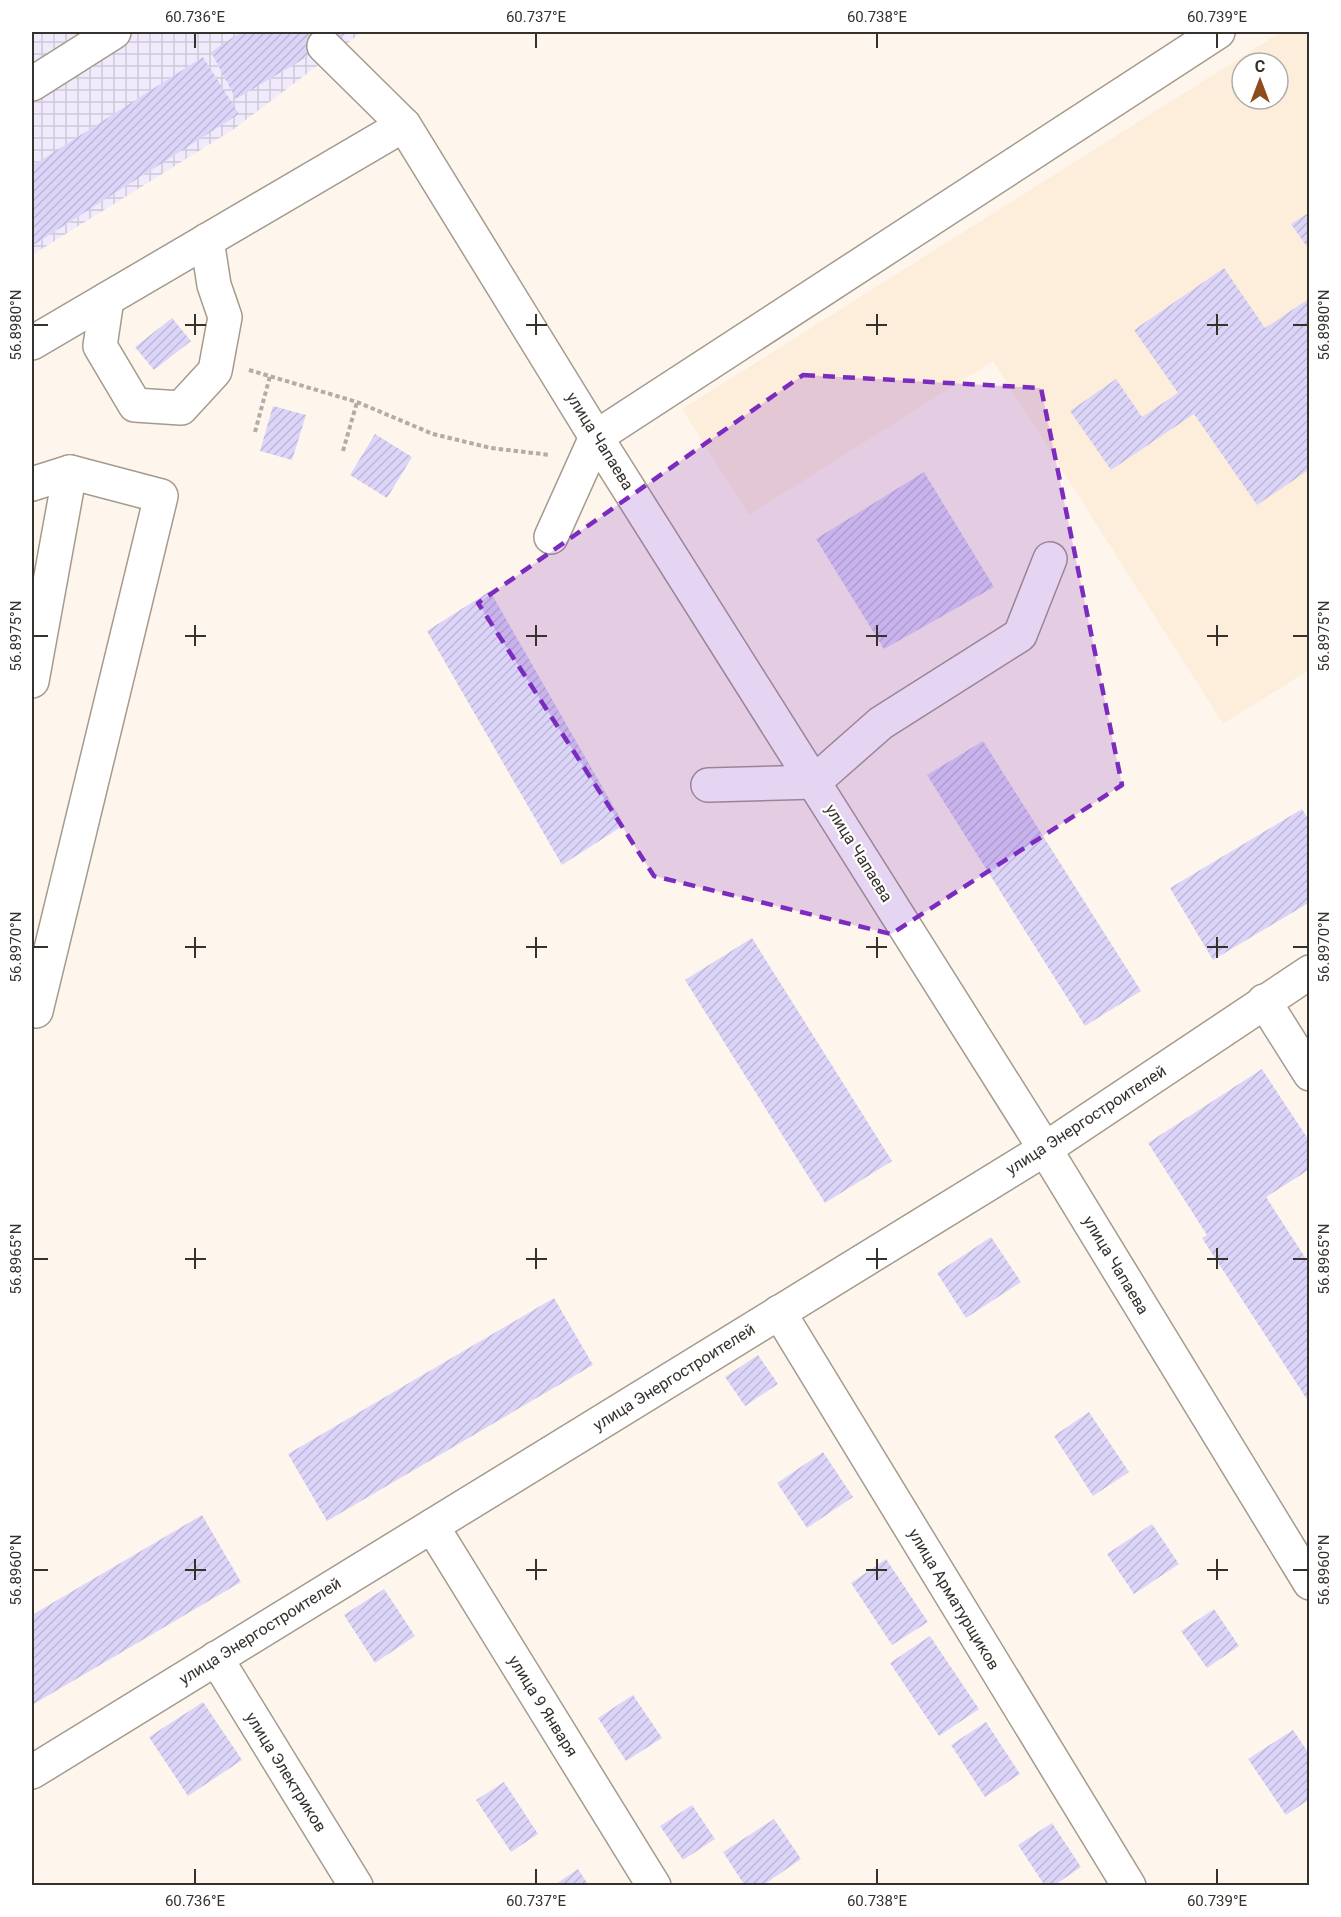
<svg xmlns="http://www.w3.org/2000/svg" width="1341" height="1917" viewBox="0 0 1341 1917" font-family="Roboto,sans-serif">
<style>
.built{fill:#fdeedb;fill-rule:evenodd}
.industrial{fill:url(#industrial-grid)}
.building{fill:url(#building-hatch)}
.lines{fill:none;stroke-linecap:round;stroke-linejoin:round}
.minor-casing{stroke:#a49a8e;stroke-width:36}
.path{stroke:#b3ada5;stroke-width:4;stroke-dasharray:4.5 3;stroke-linecap:butt}
.minor{stroke:#fff;stroke-width:33}
.marked{fill:#7b2cbf;fill-opacity:0.2;stroke:#7b2cbf;stroke-width:4.5;stroke-dasharray:12 8;stroke-linejoin:round}
.ticks{fill:none;stroke:#35312c;stroke-width:2}
.labels{text-anchor:middle;dominant-baseline:central;stroke-width:4.5;stroke-linejoin:round;paint-order:stroke}
.street-label{font-size:16px;fill:#35312c;stroke:#fff}
.neatline{fill:none;stroke:#35312c;stroke-width:2}
.ticks-label{font-size:15px;text-anchor:middle;fill:#35312c}
</style>
<defs>
<pattern id="industrial-grid" width="8" height="8" patternUnits="userSpaceOnUse" patternTransform="scale(1.5)"><rect width="8" height="8" fill="#f0eafc"/><path d="M0 4h8M4 0v8" fill="none" stroke="#cec9d8"/></pattern>
<pattern id="building-hatch" width="6" height="6" patternUnits="userSpaceOnUse" patternTransform="scale(1.5)"><rect width="6" height="6" fill="#dcd5f9"/><path d="M-1 1l2-2M0 6l6-6M5 7l2-2" fill="none" stroke="#bdb7d6"/></pattern>
</defs>
<rect width="100%" height="100%" fill="#fef6ec"/>
<!-- built -->
<path class="built" d="M 1281,32 L 1309,32 L 1309,670 L 1223,724 L 993,361 L 749,515 L 682,409 ZM 1242,63 L 1278,63 L 1278,99 L 1242,99 Z"/>
<!-- industrial -->
<polygon class="industrial" points="32,32 362,32 234,129 32,255"/>
<!-- building -->
<g class="building">
<polygon points="241,32 349,32 236,99 211,52"/>
<polygon points="203,57 239,114 32,246 32,166"/>
<polygon points="1310,212 1310,251 1291,224"/>
<polygon points="1224,268 1265,328 1310,298 1310,469 1257,505 1194,414 1111,470 1070,411 1116,379 1142,417 1178,393 1134,330"/>
<polygon points="172,318 191,341 154,370 135,347"/>
<polygon points="273,406 306,415 292,460 260,451"/>
<polygon points="375,434 412,457 387,498 350,475"/>
<polygon points="924,472 994,587 884,649 816,539"/>
<polygon points="490,591 624,825 562,865 427,631"/>
<polygon points="983,741 1141,991 1085,1026 927,775"/>
<polygon points="1302,809 1310,822 1310,902 1213,960 1170,888"/>
<polygon points="752,938 892,1161 825,1203 685,980"/>
<polygon points="1262,1069 1310,1142 1310,1169 1266,1197 1310,1265 1310,1404 1202,1238 1207,1235 1148,1143"/>
<polygon points="991,1237 1021,1282 966,1318 937,1273"/>
<polygon points="554,1298 593,1365 327,1521 288,1454"/>
<polygon points="758,1355 778,1384 745,1406 725,1377"/>
<polygon points="1089,1412 1129,1472 1093,1496 1054,1436"/>
<polygon points="823,1452 853,1497 807,1528 777,1483"/>
<polygon points="202,1515 241,1582 32,1705 32,1615"/>
<polygon points="1152,1524 1179,1564 1134,1594 1107,1554"/>
<polygon points="886,1559 928,1622 892,1645 851,1583"/>
<polygon points="384,1589 415,1636 375,1663 344,1615"/>
<polygon points="1214,1609 1239,1646 1207,1668 1181,1631"/>
<polygon points="930,1636 979,1709 939,1736 890,1663"/>
<polygon points="633,1695 662,1738 626,1761 598,1718"/>
<polygon points="203,1702 242,1760 188,1796 149,1737"/>
<polygon points="986,1722 1020,1774 985,1797 951,1745"/>
<polygon points="1293,1730 1310,1755 1310,1799 1286,1815 1248,1759"/>
<polygon points="504,1782 538,1834 511,1852 476,1800"/>
<polygon points="692,1805 715,1839 683,1860 660,1826"/>
<polygon points="774,1819 801,1859 762,1886 745,1886 723,1852"/>
<polygon points="1052,1823 1081,1867 1053,1886 1045,1886 1018,1845"/>
<polygon points="578,1869 589,1886 553,1886"/>
</g>
<g class="lines">
<defs>
<g id="minor">
<polyline points="324,46 404,125 596,437 1045,1149 1310,1583"/>
<polyline points="32,84 114,32"/>
<polyline points="107,299 100,346 135,405 181,408 215,371 225,317 214,285 207,240"/>
<polyline points="32,343 404,125"/>
<polyline points="32,484 70,472 161,496 36,1011 32,1010"/>
<polyline points="551,537 596,437 1218,32"/>
<polyline points="32,681 70,472"/>
<polyline points="708,785 814,782 881,723 1020,635 1050,559"/>
<polyline points="1264,1001 1310,1074"/>
<polyline points="779,1312 1129,1886"/>
<polyline points="432,1526 654,1886"/>
<polyline points="216,1658 356,1886"/>
<polyline points="32,1772 1045,1149 1310,972"/>
</g>
</defs>
<!-- minor casing -->
<use href="#minor" class="minor-casing"/>
<!-- path -->
<g class="path">
<polyline points="249,370 357,402 433,434 491,448 550,455"/>
<polyline points="255,432 270,376"/>
<polyline points="343,451 357,402"/>
</g>
<!-- minor -->
<use href="#minor" class="minor"/>
</g>
<!-- marked area -->
<path class="marked" d="M 803,375 L 1041,388 L 1122,785 L 891,934 L 654,876 L 478,603 Z"/>
<!-- ticks -->
<path class="ticks" d="M 195,33 L 195,48M 536,33 L 536,48M 877,33 L 877,48M 1217,33 L 1217,48M 195,314 L 195,335M 536,314 L 536,335M 877,314 L 877,335M 1217,314 L 1217,335M 33,325 L 48,325M 185,325 L 206,325M 526,325 L 547,325M 866,325 L 887,325M 1207,325 L 1228,325M 1293,325 L 1308,325M 195,625 L 195,646M 536,625 L 536,646M 877,625 L 877,646M 1217,625 L 1217,646M 33,636 L 48,636M 185,636 L 206,636M 526,636 L 547,636M 866,636 L 887,636M 1207,636 L 1228,636M 1293,636 L 1308,636M 195,937 L 195,958M 536,937 L 536,958M 877,937 L 877,958M 1217,937 L 1217,958M 33,947 L 48,947M 185,947 L 206,947M 526,947 L 547,947M 866,947 L 887,947M 1207,947 L 1228,947M 1293,947 L 1308,947M 195,1248 L 195,1269M 536,1248 L 536,1269M 877,1248 L 877,1269M 1217,1248 L 1217,1269M 33,1259 L 48,1259M 185,1259 L 206,1259M 526,1259 L 547,1259M 866,1259 L 887,1259M 1207,1259 L 1228,1259M 1293,1259 L 1308,1259M 195,1559 L 195,1580M 536,1559 L 536,1580M 877,1559 L 877,1580M 1217,1559 L 1217,1580M 33,1570 L 48,1570M 185,1570 L 206,1570M 526,1570 L 547,1570M 866,1570 L 887,1570M 1207,1570 L 1228,1570M 1293,1570 L 1308,1570M 195,1869 L 195,1884M 536,1869 L 536,1884M 877,1869 L 877,1884M 1217,1869 L 1217,1884"/>
<g class="labels">
<!-- street labels -->
<g class="street-label">
<text transform="translate(600 441) rotate(58)">улица Чапаева</text>
<text transform="translate(859 853) rotate(58)">улица Чапаева</text>
<text transform="translate(1086 1120) rotate(-33)">улица Энергостроителей</text>
<text transform="translate(1116 1265) rotate(59)">улица Чапаева</text>
<text transform="translate(674 1377) rotate(-32)">улица Энергостроителей</text>
<text transform="translate(954 1599) rotate(59)">улица Арматурщиков</text>
<text transform="translate(260 1631) rotate(-32)">улица Энергостроителей</text>
<text transform="translate(543 1706) rotate(58)">улица 9 Января</text>
<text transform="translate(286 1772) rotate(58)">улица Электриков</text>
</g>
</g>
<!-- border -->
<rect width="1341" height="1917" fill="none" stroke="#ffffff" stroke-width="66"/>
<!-- north arrow -->
<g transform="translate(1260 81)"><circle r="28" fill="#ffffff" stroke="#aeadab" stroke-width="1.5"/>
<path d="M0-4.5L10 22L0 15L-10 22Z" fill="#8e4b1b"/>
<text y="-9" font-size="16" font-weight="bold" text-anchor="middle" fill="#35312c">С</text>
</g>
<rect x="33" y="33" width="1275" height="1851" class="neatline"/>
<g class="ticks-label">
<text x="195" y="22">60.736°E</text>
<text x="536" y="22">60.737°E</text>
<text x="877" y="22">60.738°E</text>
<text x="1217" y="22">60.739°E</text>
<text transform="translate(16 325) rotate(-90)" y="5">56.8980°N</text>
<text transform="translate(1324 325) rotate(-90)" y="5">56.8980°N</text>
<text transform="translate(16 636) rotate(-90)" y="5">56.8975°N</text>
<text transform="translate(1324 636) rotate(-90)" y="5">56.8975°N</text>
<text transform="translate(16 947) rotate(-90)" y="5">56.8970°N</text>
<text transform="translate(1324 947) rotate(-90)" y="5">56.8970°N</text>
<text transform="translate(16 1259) rotate(-90)" y="5">56.8965°N</text>
<text transform="translate(1324 1259) rotate(-90)" y="5">56.8965°N</text>
<text transform="translate(16 1570) rotate(-90)" y="5">56.8960°N</text>
<text transform="translate(1324 1570) rotate(-90)" y="5">56.8960°N</text>
<text x="195" y="1906">60.736°E</text>
<text x="536" y="1906">60.737°E</text>
<text x="877" y="1906">60.738°E</text>
<text x="1217" y="1906">60.739°E</text>
</g>
</svg>
